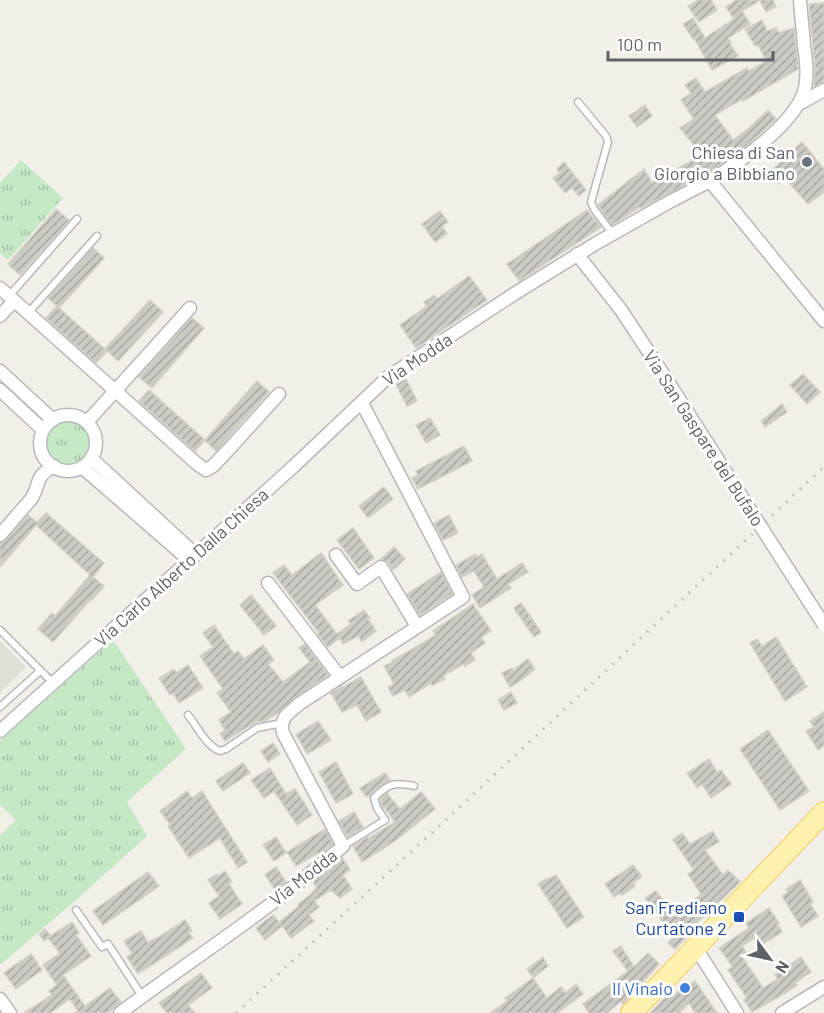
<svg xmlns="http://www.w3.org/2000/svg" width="824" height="1013" viewBox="0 0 824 1013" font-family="Barlow,sans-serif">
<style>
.education{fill:#e1ded6}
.grass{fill:url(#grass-tufts)}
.building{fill:url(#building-hatch);stroke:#d6d1c6;stroke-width:1.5}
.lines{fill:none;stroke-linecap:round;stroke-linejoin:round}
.lane-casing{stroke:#b5b8bc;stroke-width:9}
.street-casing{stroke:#b5b8bc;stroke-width:15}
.primary-casing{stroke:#f2c960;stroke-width:22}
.lane{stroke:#fff;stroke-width:6}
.street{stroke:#fff;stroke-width:12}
.primary{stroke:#fff2af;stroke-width:20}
.rail{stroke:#b6b7b8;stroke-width:3;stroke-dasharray:1.5 8;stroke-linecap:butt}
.street-bridge-casing{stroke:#b5b8bc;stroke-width:15;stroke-linecap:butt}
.street-bridge{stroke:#fff;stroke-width:12}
.worship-dot{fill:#6b7280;stroke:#fff;stroke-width:2}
.transit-dot{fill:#1a4fb4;stroke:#fff;stroke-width:2}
.shop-dot{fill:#3f7fe0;stroke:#fff;stroke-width:2}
.labels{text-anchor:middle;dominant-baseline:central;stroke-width:6;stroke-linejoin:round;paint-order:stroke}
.worship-label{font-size:18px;fill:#5b616d;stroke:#fff;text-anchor:end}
.street-label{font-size:18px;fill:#5f6368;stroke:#fff}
.transit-label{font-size:18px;fill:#164399;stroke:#fff;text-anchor:end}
.shop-label{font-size:18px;fill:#366cbe;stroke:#fff;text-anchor:end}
</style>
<defs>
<pattern id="grass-tufts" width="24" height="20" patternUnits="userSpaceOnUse" patternTransform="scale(1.5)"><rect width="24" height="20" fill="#c5e8c5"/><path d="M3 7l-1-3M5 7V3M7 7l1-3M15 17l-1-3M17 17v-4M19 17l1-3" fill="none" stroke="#a3c0a4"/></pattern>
<pattern id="building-hatch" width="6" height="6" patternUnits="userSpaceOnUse" patternTransform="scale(1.5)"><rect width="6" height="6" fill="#cccac5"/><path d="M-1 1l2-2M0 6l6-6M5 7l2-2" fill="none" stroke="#a9a8a4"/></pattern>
</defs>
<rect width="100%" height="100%" fill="#f1efe8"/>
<!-- education -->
<polygon class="education" points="0,641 26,667 0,693"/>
<!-- grass -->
<g class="grass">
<polygon points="21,160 63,198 8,260 0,253 0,183"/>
<circle cx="68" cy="443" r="21"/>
<polygon points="113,640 186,749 127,802 147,836 76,900 0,965 0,836 16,820 0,805 0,741"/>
</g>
<!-- building -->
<g class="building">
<polygon points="698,0 711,0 717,10 699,22 688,6"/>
<polygon points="736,0 773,0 776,7 766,12 760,0 742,11 750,24 728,38 731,43 730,44 738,56 712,70 694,38 693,39 683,24 693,18 705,38 734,19 726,7"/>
<polygon points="824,3 824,82 815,86 814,85 815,66 809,4"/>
<polygon points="762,20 767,31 776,28 779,33 794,28 798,69 743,101 742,99 715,115 733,140 749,128 768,110 776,119 746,146 706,174 641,208 640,207 612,225 598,205 644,169 652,183 702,155 680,128 694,119 681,100 691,93 685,85 696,78 705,92 747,68 749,71 765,62 763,59 765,58 758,45 755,46 745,29"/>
<polygon points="645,105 652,116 637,127 629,116"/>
<polygon points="802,142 824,169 824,192 808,204 785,178 779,184 769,173"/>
<polygon points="564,162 586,190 579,196 572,188 565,193 553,178 560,173 557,169"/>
<polygon points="56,209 69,220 20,275 8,264"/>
<polygon points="587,210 601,227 519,281 507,264"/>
<polygon points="440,211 448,222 442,226 447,234 435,242 422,224"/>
<polygon points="93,248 104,258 59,308 48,298"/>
<polygon points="469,276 487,300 416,348 400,325 427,306 424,302 435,295 437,299"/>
<polygon points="150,300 163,312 118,361 105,349"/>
<polygon points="57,306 107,351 96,363 46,318"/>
<polygon points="192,318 204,328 152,388 139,377"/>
<polygon points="803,374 820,392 807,404 790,385"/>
<polygon points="405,377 417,401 407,406 395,382"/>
<polygon points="257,381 269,392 216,451 205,440"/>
<polygon points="149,390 205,440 195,451 139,401"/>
<polygon points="782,404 787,412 765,427 761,421"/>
<polygon points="430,418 440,435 426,443 416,425"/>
<polygon points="464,446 472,461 418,489 412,478 418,475 416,471"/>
<polygon points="384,487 393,499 368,518 359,506"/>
<polygon points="46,513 104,563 93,577 104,586 92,600 91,599 53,642 38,629 52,613 55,616 90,575 36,525 0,567 0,543 6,540 28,515 37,522"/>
<polygon points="449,515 458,533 443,540 434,523"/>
<polygon points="353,528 374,558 359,569 337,540"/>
<polygon points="394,547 405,559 393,570 388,562 381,559"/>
<polygon points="321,553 343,585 315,605 337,634 351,624 348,621 364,610 370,618 368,619 376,631 362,642 358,636 343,644 340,638 328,647 318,635 319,633 273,573 284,565 292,575"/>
<polygon points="475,554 477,557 482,554 497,579 522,563 528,572 508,584 511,588 480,608 472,595 484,587 474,571 462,577 456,565"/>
<polygon points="441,572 452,594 420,615 407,594"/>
<polygon points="251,595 276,626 264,635 240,605"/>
<polygon points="521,603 541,632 534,637 514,608"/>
<polygon points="473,604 491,631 481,637 485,643 471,653 475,660 465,666 463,664 443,676 445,679 432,686 431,683 409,697 405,690 393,696 388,687 394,684 384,666 393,662 392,660 404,654 436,635 433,631"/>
<polygon points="214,625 234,654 238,651 244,659 263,645 274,660 268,664 283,682 310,662 299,648 305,644 328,675 294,698 278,713 265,721 256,722 225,741 220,734 225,730 219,720 231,712 217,693 223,689 200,656 213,647 203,633"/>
<polygon points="776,637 807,687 785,701 750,643 757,639 762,646"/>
<polygon points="528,659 535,669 519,682 510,687 502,673 512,668 513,670"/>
<polygon points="188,665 203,688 179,703 173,693 170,695 159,678 174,669 176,673"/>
<polygon points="361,677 381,712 366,721 357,705 342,712 331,693 342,686 343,687"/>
<polygon points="511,692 517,703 504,710 498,700"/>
<polygon points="824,712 824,746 818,750 806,731 814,727 810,721"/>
<polygon points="318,721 331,740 307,754 296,734"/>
<polygon points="768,730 809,791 780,810 740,749"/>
<polygon points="273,743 280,754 268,762 261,751"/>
<polygon points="709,759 717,772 721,770 731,784 711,798 702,784 697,788 687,773"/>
<polygon points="336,762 353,794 336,803 319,772"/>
<polygon points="243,763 250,773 223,791 216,781"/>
<polygon points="270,768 286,794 295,789 312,815 297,825 274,791 264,798 251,780"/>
<polygon points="385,773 390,780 381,785 370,795 366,797 360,788"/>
<polygon points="187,791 192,798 202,791 247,862 238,868 220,838 189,858 168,826 170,824 160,811"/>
<polygon points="421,792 435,809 395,841 362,862 353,846 368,837 369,838 395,822 384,807 383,808 380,800 387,793 400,809"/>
<polygon points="354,812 363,827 348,837 339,821"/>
<polygon points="325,829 333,844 319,855 318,853 296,866 287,852"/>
<polygon points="713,831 719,842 705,850 723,875 728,870 740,882 686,933 688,936 675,949 668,943 674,937 645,898 656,891 675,916 701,894 688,874 694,870 673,840 682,833 690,844"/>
<polygon points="276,837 286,853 274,861 263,845"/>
<polygon points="342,857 350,870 343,875 352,889 340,898 331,890 314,901 319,907 309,915 314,921 291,938 279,922 299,906 298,904 310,895 317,888 313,882"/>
<polygon points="633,865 642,877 633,883 635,886 622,895 620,893 614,897 605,884"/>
<polygon points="276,867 286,882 275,890 265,875"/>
<polygon points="225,871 232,882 229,884 242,904 220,919 209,903 219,896 208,880 217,874 218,876"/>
<polygon points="148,872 159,886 103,925 93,911"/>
<polygon points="556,875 584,917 567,928 538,884 548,878 549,879"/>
<polygon points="800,880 813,902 810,904 818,916 801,927 782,896 788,892 786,889"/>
<polygon points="769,908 779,923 777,924 782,932 763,944 758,936 742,946 747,954 742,957 763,988 778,979 775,975 801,957 811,972 795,983 797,985 787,992 752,1012 744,1000 747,998 728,970 733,967 719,948 749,928 746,923"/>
<polygon points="273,915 282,926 265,940 256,928"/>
<polygon points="185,920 192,931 189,933 193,938 138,974 127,957 132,953 124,941 141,931 148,943 155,938 156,939"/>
<polygon points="72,922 79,933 76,935 91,956 63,975 85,1006 110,988 121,1002 108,1013 75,1013 78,1011 70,999 50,1013 24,1013 52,995 49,991 57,985 43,965 60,953 48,938 44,941 39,934 45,929 51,936 49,937"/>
<polygon points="621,946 634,967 648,953 659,964 623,1004 621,1001 607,1013 589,1013 583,1004 628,971 613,951"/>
<polygon points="31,954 42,970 16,989 4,973"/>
<polygon points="543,957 548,966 533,978 527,969"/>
<polygon points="201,973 212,988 188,1005 195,1013 167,1013 159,1003"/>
<polygon points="533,978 547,998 561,987 565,993 576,984 583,994 557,1013 490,1013 507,1001 505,998"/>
<polygon points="695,981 717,1013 695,1013 689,1003 679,1013 650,1013 668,995 670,997"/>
</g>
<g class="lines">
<defs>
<g id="lane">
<polyline points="578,102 606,136 608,142 591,202 594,209 612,233"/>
<polyline points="9,296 77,219"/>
<polyline points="28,313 97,236"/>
<polyline points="0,630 53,683"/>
<polyline points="0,707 40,671"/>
<path d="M 188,715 C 197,726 206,746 220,751 L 226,749 L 257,728 L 282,723"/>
<path d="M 343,846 L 385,820 L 377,808 L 374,798 C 389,783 394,782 414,786"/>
<polyline points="76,910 102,947 108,944 142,996"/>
</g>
<g id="street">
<path d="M 800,0 C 801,15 803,31 804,46 C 806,60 808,74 805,88 C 797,123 739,162 710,181 L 824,321"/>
<polyline points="799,104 824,90"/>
<polyline points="577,254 621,310 656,363"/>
<polyline points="0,288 196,463 206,470 213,466 231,447 279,394"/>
<polyline points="0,316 14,301"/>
<polyline points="0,371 53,420"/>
<polyline points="0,390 43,430"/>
<circle cx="68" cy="443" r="28"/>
<polyline points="87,422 190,308"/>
<polyline points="91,458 195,554"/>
<polyline points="82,467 189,560"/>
<path d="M 0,535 L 32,498 C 41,482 34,477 54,466"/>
<polyline points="336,555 357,584 381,567 417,626"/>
<polyline points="268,583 340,677"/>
<polyline points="0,731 294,466 388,377 514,294 595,244 671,201 710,181"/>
<polyline points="696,948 737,1013"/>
<polyline points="0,999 10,1013"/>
<path d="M 120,1013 C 194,958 273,907 343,846 L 283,733 C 279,718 288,714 299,704 L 463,597 L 362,403"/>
<polyline points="782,1013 824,987"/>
</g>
<polyline id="primary" points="631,1013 681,963 824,812"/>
</defs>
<!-- lane casing -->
<use href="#lane" class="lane-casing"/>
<!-- street casing -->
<use href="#street" class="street-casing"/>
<!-- primary casing -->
<use href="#primary" class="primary-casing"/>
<!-- lane -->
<use href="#lane" class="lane"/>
<!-- street -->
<use href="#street" class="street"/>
<!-- primary -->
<use href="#primary" class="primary"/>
<!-- rail -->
<polyline class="rail" points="236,1013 462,805 824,467"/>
<defs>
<polyline id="street-bridge" points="656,363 824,625"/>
</defs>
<!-- street-bridge casing -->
<use href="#street-bridge" class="street-bridge-casing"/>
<!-- street-bridge -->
<use href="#street-bridge" class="street-bridge"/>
</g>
<!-- markers -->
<circle class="worship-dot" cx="807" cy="162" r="6"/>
<rect class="transit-dot" x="733" y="911" width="12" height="12" rx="3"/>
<circle class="shop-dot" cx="685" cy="988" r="6"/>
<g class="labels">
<!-- worship labels -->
<g class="worship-label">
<text x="795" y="152">Chiesa di San<tspan x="795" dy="21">Giorgio a Bibbiano</tspan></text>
</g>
<!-- street labels -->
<g class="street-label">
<text transform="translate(417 359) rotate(-34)">Via Modda</text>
<text transform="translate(704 438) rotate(57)">Via San Gaspare del Bufalo</text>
<text transform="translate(181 567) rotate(-42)">Via Carlo Alberto Dalla Chiesa</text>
<text transform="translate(303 877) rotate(-38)">Via Modda</text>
</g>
<!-- transit labels -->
<g class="transit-label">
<text x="727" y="907">San Frediano<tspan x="727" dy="21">Curtatone 2</tspan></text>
</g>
<!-- shop labels -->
<g class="shop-label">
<text x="673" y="988">Il Vinaio</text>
</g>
</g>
<!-- north arrow -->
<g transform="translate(770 959) rotate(123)" stroke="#ffffff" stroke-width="4.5" paint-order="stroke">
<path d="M0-4.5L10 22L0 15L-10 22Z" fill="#5f6368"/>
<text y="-9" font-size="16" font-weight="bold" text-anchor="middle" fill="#5f6368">N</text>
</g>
<!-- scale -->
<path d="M608 51v9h165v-9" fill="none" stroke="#5f6368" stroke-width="3"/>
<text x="617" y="51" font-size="18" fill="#5f6368" stroke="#ffffff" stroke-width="4.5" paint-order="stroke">100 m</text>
</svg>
